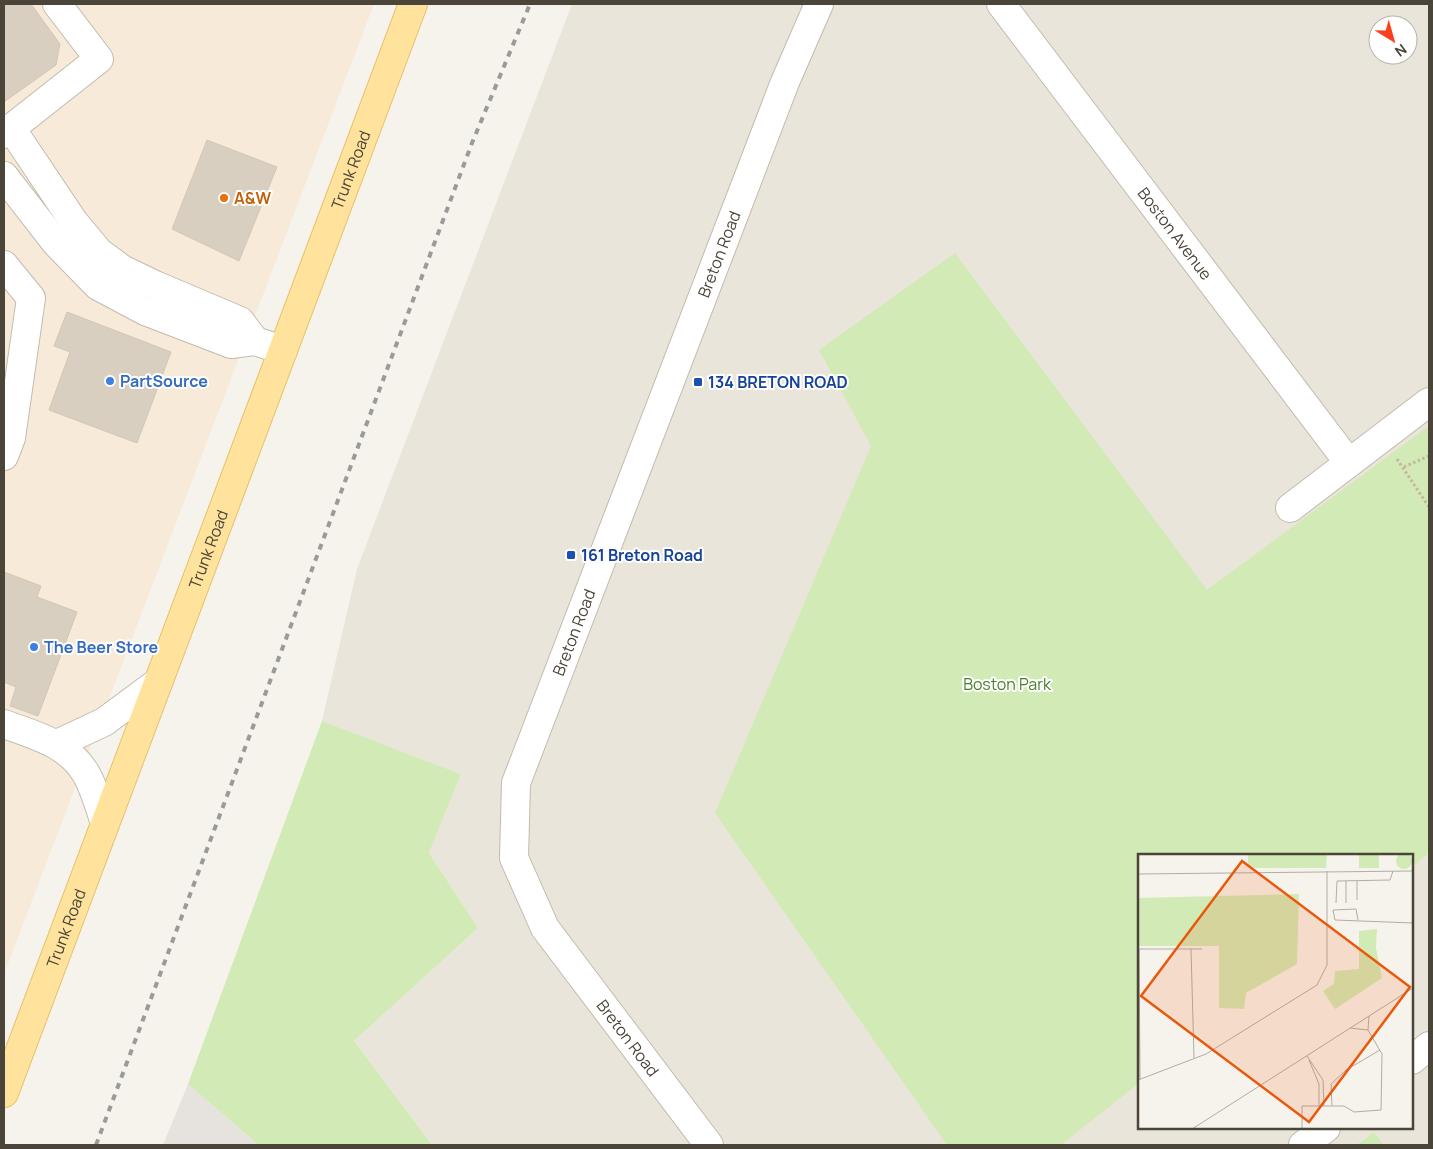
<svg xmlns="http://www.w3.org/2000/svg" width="1433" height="1149" viewBox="0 0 1433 1149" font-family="Manrope,sans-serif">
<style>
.residential{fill:#eae5da;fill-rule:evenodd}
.commercial{fill:#f7ead8}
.industrial{fill:#e6e2dd}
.green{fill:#d2eab5}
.building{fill:#d8cfc1;stroke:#d3c7b4}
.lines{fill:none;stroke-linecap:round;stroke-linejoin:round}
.minor-casing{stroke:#c2bbae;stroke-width:30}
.major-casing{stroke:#e6c16a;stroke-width:30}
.path{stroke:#c4b79f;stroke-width:3;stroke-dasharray:2.5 2.5;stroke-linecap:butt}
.minor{stroke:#fff;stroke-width:28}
.major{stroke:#ffe39c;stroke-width:28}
.rail{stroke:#9a9a9a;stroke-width:4;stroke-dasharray:6 6;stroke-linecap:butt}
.food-dot{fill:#e8710a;stroke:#fff;stroke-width:2}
.shop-dot{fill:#3f7fe0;stroke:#fff;stroke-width:2}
.transit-dot{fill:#1a4fb4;stroke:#fff;stroke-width:2}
.labels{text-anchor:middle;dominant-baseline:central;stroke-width:4;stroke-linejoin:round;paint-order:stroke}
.street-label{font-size:16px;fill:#4b4439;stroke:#fff}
.food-label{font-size:16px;font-weight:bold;fill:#c56008;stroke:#fff;text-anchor:start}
.shop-label{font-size:16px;font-weight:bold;fill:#366cbe;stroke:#fff;text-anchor:start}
.transit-label{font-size:16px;font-weight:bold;fill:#164399;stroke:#fff;text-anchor:start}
.park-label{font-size:16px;fill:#4a7f2a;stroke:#fff}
.inset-road{fill:none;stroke:#b2ada4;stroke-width:1}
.view{fill:#e8590c;fill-opacity:0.15;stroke:#e8590c;stroke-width:2.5}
.inset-edge{fill:none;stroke:#4b4439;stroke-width:2.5}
</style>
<rect width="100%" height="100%" fill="#f6f3ec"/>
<!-- residential -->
<path class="residential" d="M 572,4 L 1429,4 L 1429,1145 L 1384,1145 L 1374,1132 L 1356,1145 L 432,1145 L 354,1041 L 478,928 L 429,853 L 461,774 L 322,721 L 357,569 ZM 1378,25 L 1408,25 L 1408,55 L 1378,55 ZM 1139,855 L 1412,855 L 1412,1128 L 1139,1128 Z"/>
<!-- commercial -->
<polygon class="commercial" points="4,4 374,4 4,974"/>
<!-- industrial -->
<polygon class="industrial" points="188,1084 259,1145 163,1145"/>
<!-- green -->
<g class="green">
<polygon points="955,253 1207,590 1429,426 1429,853 1412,867 1412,855 1139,855 1139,1083 1061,1145 947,1145 715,813 871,446 819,350"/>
<polygon points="322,721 461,774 429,853 478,928 354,1041 432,1145 259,1145 188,1084"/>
<polygon points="1374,1132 1384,1145 1356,1145"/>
</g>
<!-- building -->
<g class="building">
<polygon points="4,4 31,4 60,44 56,65 4,102"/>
<polygon points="207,140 277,167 239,261 172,229"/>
<polygon points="67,312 171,352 137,443 49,410 70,352 54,346"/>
<polygon points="4,572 41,586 37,597 77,612 38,716 10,706 16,687 4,682"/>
</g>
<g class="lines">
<defs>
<g id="minor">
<path id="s1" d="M 1001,4 L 1349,463"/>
<polyline points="11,128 74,222 99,252 122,269 155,285 240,321 255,341"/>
<polyline points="4,134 99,59 57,4"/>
<polyline points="4,176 56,243 98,286 145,311 231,344 255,341 283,350"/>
<polyline points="4,265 31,298 11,438 4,456"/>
<polyline points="1290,508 1429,402"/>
<path d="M 4,724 C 34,735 67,743 85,772 C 93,784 100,809 105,823"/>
<polyline points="57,744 104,722 158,682"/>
<polyline points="1412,1060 1429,1046"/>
<path id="s2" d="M 709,1145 L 545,928 L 514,858 L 516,783 L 785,82 L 819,4"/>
<polyline points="1303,1145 1326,1128"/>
</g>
<g id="major">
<path id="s3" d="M 4,1093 L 413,4"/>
</g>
</defs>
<!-- minor casing -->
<use href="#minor" class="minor-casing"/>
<!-- major casing -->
<use href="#major" class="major-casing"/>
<!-- path -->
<g class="path">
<polyline points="1397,459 1429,507"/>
<polyline points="1404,467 1429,456"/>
</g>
<!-- minor -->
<use href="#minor" class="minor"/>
<!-- major -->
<use href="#major" class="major"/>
<!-- rail -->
<polyline class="rail" points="96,1145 472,143 530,4"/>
</g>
<!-- markers -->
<circle class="food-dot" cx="224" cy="198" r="5"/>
<g class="shop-dot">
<circle cx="110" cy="381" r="5"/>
<circle cx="34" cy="647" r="5"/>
</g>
<g class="transit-dot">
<rect x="693" y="377" width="10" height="10" rx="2.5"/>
<rect x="566" y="550" width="10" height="10" rx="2.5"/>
</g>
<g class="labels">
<!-- street labels -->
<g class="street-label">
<text stroke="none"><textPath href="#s3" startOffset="986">Trunk Road</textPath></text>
<text stroke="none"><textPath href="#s1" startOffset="288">Boston Avenue</textPath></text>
<text stroke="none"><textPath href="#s2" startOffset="990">Breton Road</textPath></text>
<text stroke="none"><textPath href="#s3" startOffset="581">Trunk Road</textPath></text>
<text stroke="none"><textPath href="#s2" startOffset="585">Breton Road</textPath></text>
<text stroke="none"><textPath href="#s3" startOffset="176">Trunk Road</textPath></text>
<text transform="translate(628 1038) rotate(53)">Breton Road</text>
</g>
<!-- food labels -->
<g class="food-label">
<text x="234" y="198">A&amp;W</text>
</g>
<!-- shop labels -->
<g class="shop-label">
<text x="120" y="381">PartSource</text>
<text x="44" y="647">The Beer Store</text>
</g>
<!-- transit labels -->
<g class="transit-label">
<text x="708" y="382">134 BRETON ROAD</text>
<text x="581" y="555">161 Breton Road</text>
</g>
<!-- park labels -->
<g class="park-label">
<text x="1007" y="684">Boston Park</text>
</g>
</g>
<!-- overview -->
<g transform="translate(1138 854)">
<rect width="275" height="275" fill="#f6f3ec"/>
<path d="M258 7a8 8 0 1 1 16 0a8 8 0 1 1-16 0ZM 110,0 L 189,0 L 188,14 L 110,14 ZM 221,0 L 241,0 L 241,14 L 221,14 ZM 161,40 L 159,110 L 108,139 L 106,155 L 81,154 L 81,92 L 0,92 L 0,44 ZM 239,75 L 238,94 L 244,124 L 197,155 L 185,137 L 196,130 L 197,117 L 221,115 L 221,77 Z" fill="#d2eab5"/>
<path class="inset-road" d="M 0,20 L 275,17M 208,27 L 208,49M 219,46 L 219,27M 198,49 L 199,27 L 252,26 L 255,17M 220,66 L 218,55 L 195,56 L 197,66 L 275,69M 0,95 L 64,95M 1,95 L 2,225M 53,95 L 56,204M 212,174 L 230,176M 169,202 L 185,226 L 186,252M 171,206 L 181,230 L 181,252M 0,226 L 68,200 L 179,131 L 189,111 L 189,17M 194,252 L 193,230 L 208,216 L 242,196M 54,275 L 275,134M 164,275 L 164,252 L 206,252 L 216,258 L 243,256 L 244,200 L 230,176 L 231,162"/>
<path class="view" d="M 104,7 L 272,133 L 171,268 L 3,142 Z"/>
<rect width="275" height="275" class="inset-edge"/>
</g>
<!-- border -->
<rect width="1433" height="1149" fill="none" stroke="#4b4439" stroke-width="10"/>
<!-- north arrow -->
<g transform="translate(1393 40) rotate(143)"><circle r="24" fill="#ffffff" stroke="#b7b4b0"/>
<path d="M0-4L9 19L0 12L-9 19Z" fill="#fc3f1d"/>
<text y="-8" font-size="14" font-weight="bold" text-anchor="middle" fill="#4b4439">N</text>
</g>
</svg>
